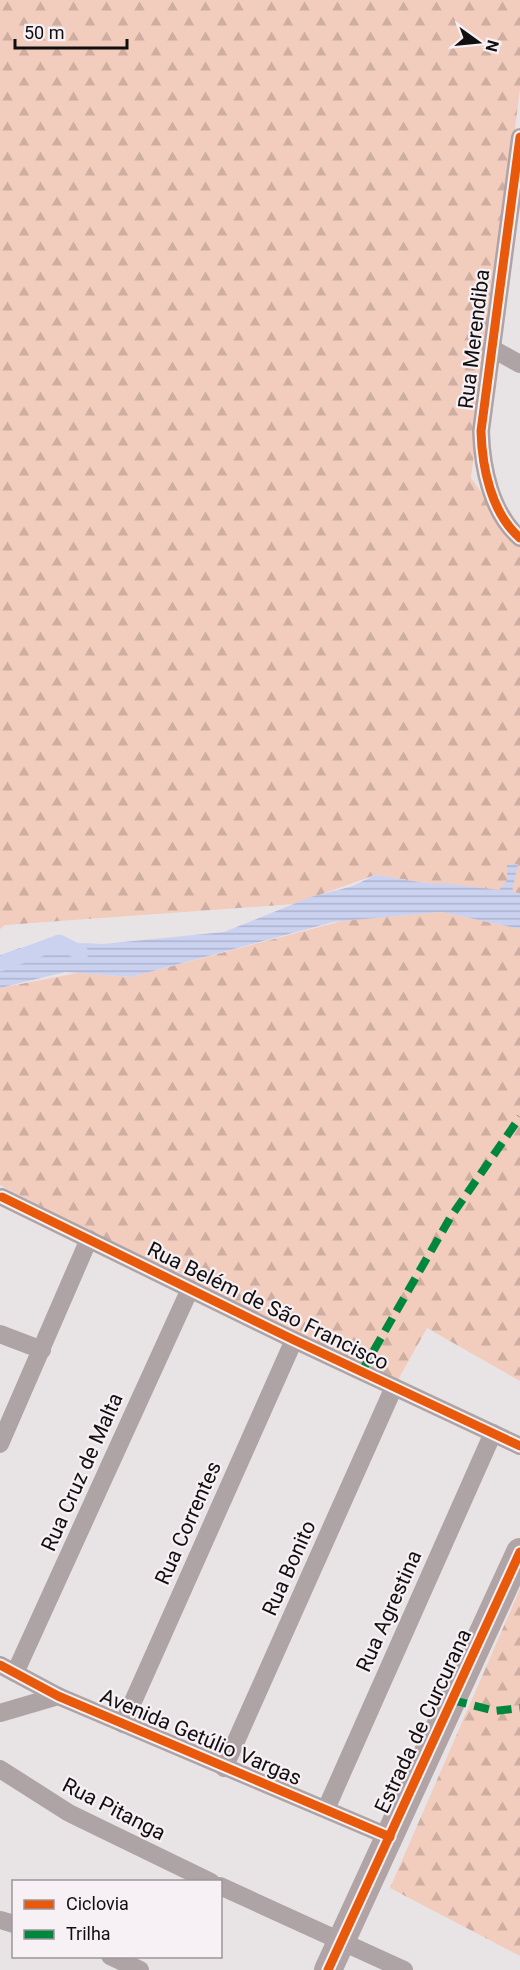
<svg xmlns="http://www.w3.org/2000/svg" width="520" height="1970" viewBox="0 0 520 1970" font-family="Roboto,sans-serif">
<style>
.forest{fill:url(#forest-firs)}
.water{fill:url(#water-rules)}
.lines{fill:none;stroke-linecap:round;stroke-linejoin:round}
.canal{stroke:#cbd2f0;stroke-width:15}
.street{stroke:#aea3a5;stroke-width:18}
.primary{stroke:#b1a4a6;stroke-width:28}
.quiet{stroke:#00873e;stroke-width:8;stroke-dasharray:15 8;stroke-linecap:butt}
.cycleway-casing{stroke:#f7f0f4;stroke-width:13}
.cycleway{stroke:#e8590c;stroke-width:9}
.labels{text-anchor:middle;dominant-baseline:central;stroke-width:4.5;stroke-linejoin:round;paint-order:stroke}
.street-label{font-size:21px;fill:#120f11;stroke:#f7f0f4}
</style>
<defs>
<pattern id="forest-firs" width="22" height="20" patternUnits="userSpaceOnUse" patternTransform="scale(1.5)"><rect width="22" height="20" fill="#f2ccbc"/><path d="M5 1l3.5 6h-7zM16 11l3.5 6h-7z" fill="#ceaea1"/></pattern>
<pattern id="water-rules" width="6" height="5" patternUnits="userSpaceOnUse" patternTransform="scale(1.5)"><rect width="6" height="5" fill="#cbd2f0"/><path d="M0 2.5h6" fill="none" stroke="#adb3cd"/></pattern>
</defs>
<rect width="100%" height="100%" fill="#e8e4e6"/>
<!-- forest -->
<g class="forest">
<polygon points="0,0 520,0 520,89 471,478 517,543 520,544 520,897 375,875 294,904 5,925 0,929"/>
<polygon points="441,912 520,929 520,1381 427,1328 394,1387 0,1185 0,988 78,973 131,977 342,921"/>
<polygon points="520,1589 520,1956 390,1888"/>
</g>
<!-- water -->
<polygon class="water" points="518,864 512,892 520,893 520,929 441,912 333,922 131,977 65,972 0,988 0,955 20,948 82,943 103,944 224,932 311,897 353,886 375,875 426,883 451,884 499,890 507,880 507,865"/>
<g class="lines">
<!-- canal -->
<polyline class="canal" points="0,964 59,942 81,953"/>
<!-- street -->
<g class="street">
<path d="M 520,137 L 481,431 C 482,467 491,513 520,538"/>
<polyline points="491,348 520,364"/>
<polyline points="2,1197 294,1340 520,1446"/>
<polyline points="0,1334 42,1350"/>
<polyline points="0,1444 89,1239"/>
<polyline points="0,1665 58,1696 390,1837"/>
<polyline points="15,1673 190,1289"/>
<polyline points="0,1713 58,1696"/>
<polyline points="123,1724 294,1340"/>
<polyline points="224,1768 394,1387"/>
<polyline points="0,1769 69,1813 211,1882"/>
<polyline points="326,1809 493,1433"/>
<polyline points="220,1886 404,1970"/>
<polyline points="0,1920 14,1924"/>
<polyline points="110,1956 140,1970"/>
</g>
<!-- primary -->
<polyline class="primary" points="328,1970 520,1552"/>
<!-- quiet -->
<g class="quiet">
<polyline points="362,1371 450,1218 520,1117"/>
<polyline points="452,1700 495,1711 520,1708"/>
</g>
<defs>
<g id="cycleway">
<path d="M 520,137 L 481,431 C 482,467 491,513 520,538"/>
<polyline points="2,1197 294,1340 520,1446"/>
<polyline points="0,1665 58,1696 390,1837"/>
<polyline points="328,1970 520,1552"/>
</g>
</defs>
<!-- cycleway casing -->
<use href="#cycleway" class="cycleway-casing"/>
<!-- cycleway -->
<use href="#cycleway" class="cycleway"/>
</g>
<g class="labels">
<!-- street labels -->
<g class="street-label">
<text transform="translate(474 339) rotate(-83)">Rua Merendiba</text>
<text transform="translate(268 1306) rotate(26)">Rua Belém de São Francisco</text>
<text transform="translate(82 1472) rotate(-66)">Rua Cruz de Malta</text>
<text transform="translate(188 1523) rotate(-66)">Rua Correntes</text>
<text transform="translate(289 1568) rotate(-66)">Rua Bonito</text>
<text transform="translate(389 1611) rotate(-66)">Rua Agrestina</text>
<text transform="translate(423 1721) rotate(-65)">Estrada de Curcurana</text>
<text transform="translate(201 1737) rotate(23)">Avenida Getúlio Vargas</text>
<text transform="translate(114 1809) rotate(27)">Rua Pitanga</text>
</g>
</g>
<!-- legend -->
<rect x="12" y="1880" width="210" height="78" fill="#f7f0f4" stroke="#9b9699" stroke-width="1.5"/>
<rect x="24" y="1900" width="30" height="9" fill="#e8590c" stroke="#9b9699" stroke-width="1.5"/>
<text x="66" y="1910" font-size="18" fill="#120f11">Ciclovia</text>
<rect x="24" y="1930" width="30" height="9" fill="#00873e" stroke="#9b9699" stroke-width="1.5"/>
<text x="66" y="1940" font-size="18" fill="#120f11">Trilha</text>
<!-- north arrow -->
<g transform="translate(478 42) rotate(105)" stroke="#f7f0f4" stroke-width="4.5" paint-order="stroke">
<path d="M0-4.5L10 22L0 15L-10 22Z" fill="#120f11"/>
<text y="-9" font-size="16" font-weight="bold" text-anchor="middle" fill="#120f11">N</text>
</g>
<!-- scale -->
<path d="M15 39v9h112v-9" fill="none" stroke="#120f11" stroke-width="3"/>
<text x="24" y="39" font-size="18" fill="#120f11" stroke="#f7f0f4" stroke-width="4.5" paint-order="stroke">50 m</text>
</svg>
